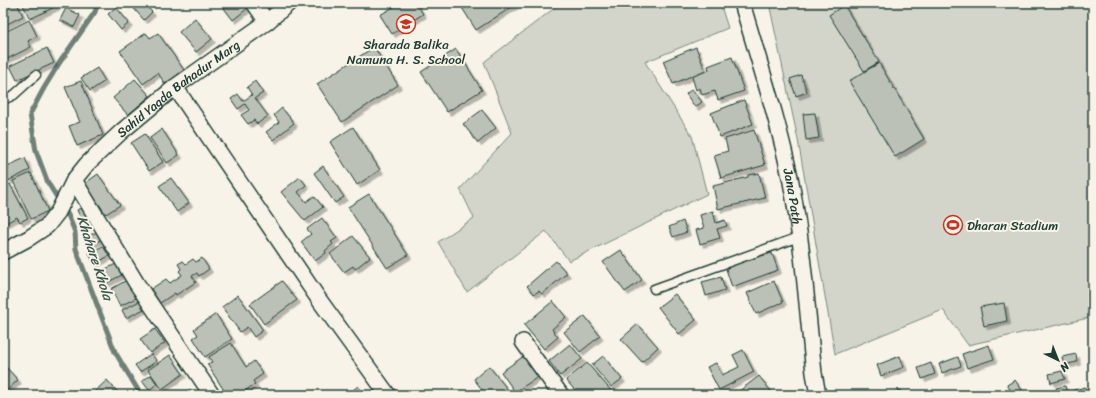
<svg xmlns="http://www.w3.org/2000/svg" width="1096" height="398" viewBox="0 0 1096 398" font-family="Sriracha,sans-serif">
<style>
.green{fill:#d3d5ca;stroke:#79897f}
.lines{fill:none;stroke-linecap:round;stroke-linejoin:round}
.stream{stroke:#6f8077;stroke-width:5}
.building{fill:#bbc1b6;stroke:#1f3d34;filter:url(#shadow)}
.lane-casing{stroke:#1f3d34;stroke-width:11}
.street-casing{stroke:#1f3d34;stroke-width:18}
.lane{stroke:#f7f3e8;stroke-width:8}
.street{stroke:#f7f3e8;stroke-width:15}
.labels{text-anchor:middle;dominant-baseline:central;stroke-width:4;stroke-linejoin:round;paint-order:stroke}
.poi-label{font-size:13px;fill:#1f3d34;stroke:#f7f3e8}
.street-label{font-size:13px;fill:#1f3d34;stroke:#f7f3e8}
.water-label{font-size:14px;font-style:italic;fill:#405950;stroke:#f7f3e8}
</style>
<defs>
<filter id="shadow"><feDropShadow dx="3.5" dy="3.5" stdDeviation="0" flood-color="#0004"/></filter>
</defs>
<rect width="100%" height="100%" fill="#f7f3e8"/>
<filter id="ink" filterUnits="userSpaceOnUse"><feTurbulence type="fractalNoise" baseFrequency=".025" numOctaves="2"/><feDisplacementMap in="SourceGraphic" scale="8" xChannelSelector="R" yChannelSelector="G"/><feConvolveMatrix kernelMatrix="1 2 1 2 8 2 1 2 1" color-interpolation-filters="sRGB"/></filter>
<g filter="url(#ink)">
<!-- green -->
<g class="green">
<polygon points="561,3 720,3 728,28 645,62 692,136 707,194 569,261 546,231 467,292 438,242 474,218 460,189 512,133 484,62"/>
<polygon points="769,3 1093,3 1093,317 968,345 943,310 835,354 798,140"/>
</g>
<g class="lines">
<!-- stream -->
<polyline class="stream" points="98,3 95,12 60,62 44,88 30,114 36,151 48,183 68,215 75,232 76,249 115,352 141,395"/>
</g>
<!-- building -->
<g class="building">
<polygon points="3,3 17,3 23,16 3,26"/>
<polygon points="22,3 63,3 30,19"/>
<polygon points="131,3 143,3 152,12 144,20 130,4"/>
<polygon points="220,3 243,3 248,8 233,20"/>
<polygon points="400,3 416,3 423,14 392,34 380,15"/>
<polygon points="459,3 518,3 476,30"/>
<polygon points="844,5 879,62 864,71 829,15"/>
<polygon points="116,7 129,23 121,30 108,14"/>
<polygon points="66,8 80,15 74,27 60,20"/>
<polygon points="195,18 212,39 196,52 179,32"/>
<polygon points="29,20 37,36 28,41 31,47 3,61 3,33"/>
<polygon points="146,33 150,38 158,33 184,70 165,84 158,73 143,84 120,51"/>
<polygon points="374,47 398,85 342,122 317,84"/>
<polygon points="696,47 705,70 673,84 663,61"/>
<polygon points="47,48 54,63 17,80 10,66"/>
<polygon points="456,49 482,90 447,112 421,72"/>
<polygon points="732,57 744,91 718,100 715,91 702,95 700,88 696,90 692,77 709,70 708,66"/>
<polygon points="879,63 924,139 895,157 849,81"/>
<polygon points="97,68 105,81 90,91 81,78"/>
<polygon points="801,75 807,92 796,96 790,79"/>
<polygon points="135,79 150,96 128,115 113,98"/>
<polygon points="81,81 103,135 77,146 69,126 80,122 65,87"/>
<polygon points="255,81 263,93 255,98 268,116 257,124 254,120 248,124 241,115 249,110 245,104 238,109 231,99 238,94 243,101 252,95 247,87"/>
<polygon points="3,83 8,93 3,96"/>
<polygon points="692,89 702,102 695,107 686,94"/>
<polygon points="744,100 753,124 720,137 711,113"/>
<polygon points="282,108 294,123 273,140 266,132 279,122 274,115"/>
<polygon points="482,110 496,128 478,143 463,124"/>
<polygon points="815,113 819,138 806,140 803,114"/>
<polygon points="353,127 380,170 357,185 330,142"/>
<polygon points="162,129 179,155 167,163 150,138"/>
<polygon points="754,130 765,165 721,178 714,155 728,151 725,139"/>
<polygon points="145,134 163,162 149,171 131,143"/>
<polygon points="25,158 30,170 8,181 3,168"/>
<polygon points="323,166 344,197 335,203 314,173"/>
<polygon points="31,173 48,211 31,219 13,181"/>
<polygon points="759,173 765,198 718,209 713,186 748,177 748,175"/>
<polygon points="98,174 120,205 106,214 84,184"/>
<polygon points="300,177 306,185 298,192 306,202 314,196 323,207 305,221 281,192"/>
<polygon points="171,178 189,203 177,212 159,186"/>
<polygon points="10,184 28,218 20,222 17,217 6,223 3,218 3,188"/>
<polygon points="369,194 408,255 387,268 348,207"/>
<polygon points="84,206 90,217 82,221 77,210"/>
<polygon points="713,211 716,223 725,220 727,226 717,229 720,238 700,244 696,230 704,228 700,215"/>
<polygon points="322,218 337,238 331,242 333,244 325,251 326,253 315,261 301,242 311,234 307,229"/>
<polygon points="683,221 687,232 673,237 669,227"/>
<polygon points="97,232 101,240 89,245 85,237"/>
<polygon points="353,236 370,257 355,269 353,266 344,272 330,254"/>
<polygon points="103,246 109,256 94,264 89,253"/>
<polygon points="621,250 642,280 625,292 603,262"/>
<polygon points="772,253 778,270 732,287 725,266"/>
<polygon points="202,258 209,269 199,276 197,273 192,276 196,282 176,295 175,293 160,303 151,289 166,279 170,283 182,275 179,271 181,269 178,264 183,261 186,264 193,259 196,262"/>
<polygon points="556,261 567,273 542,294 539,291 534,294 527,286"/>
<polygon points="116,264 122,275 104,284 99,272"/>
<polygon points="721,277 725,290 706,296 702,282"/>
<polygon points="127,280 136,298 120,306 111,289"/>
<polygon points="282,281 297,300 264,324 250,304"/>
<polygon points="774,281 783,302 756,314 747,293"/>
<polygon points="675,294 696,320 679,334 658,307"/>
<polygon points="238,295 263,330 254,337 247,327 240,332 222,307"/>
<polygon points="140,301 144,309 126,318 122,310"/>
<polygon points="553,301 566,317 552,329 558,337 544,349 524,325"/>
<polygon points="1004,303 1007,321 984,326 980,307"/>
<polygon points="216,314 232,339 205,357 193,338 198,335 194,329"/>
<polygon points="585,316 600,336 580,352 564,332"/>
<polygon points="638,324 658,347 642,362 621,339"/>
<polygon points="155,329 165,343 150,353 140,339"/>
<polygon points="231,343 246,367 254,361 263,374 253,381 255,384 239,395 227,395 207,364 212,362 209,357"/>
<polygon points="570,344 582,359 560,376 549,361"/>
<polygon points="989,345 994,359 967,368 962,354"/>
<polygon points="743,350 754,372 719,390 707,367 716,363 722,375 739,367 733,355"/>
<polygon points="151,354 157,361 140,372 135,365"/>
<polygon points="1076,354 1077,362 1064,365 1062,357"/>
<polygon points="170,355 183,374 162,389 148,370"/>
<polygon points="524,356 538,377 515,392 501,372"/>
<polygon points="603,356 622,379 611,387 592,365"/>
<polygon points="900,356 904,367 881,376 877,365"/>
<polygon points="958,357 961,366 942,373 939,364"/>
<polygon points="587,363 615,395 579,395 566,380"/>
<polygon points="931,363 935,374 922,379 918,368"/>
<polygon points="3,364 18,380 3,394"/>
<polygon points="489,366 508,390 502,395 486,395 474,379"/>
<polygon points="1062,371 1065,379 1051,383 1049,374"/>
<polygon points="151,375 157,384 149,390 142,381"/>
<polygon points="759,376 774,395 734,395"/>
<polygon points="107,380 120,395 91,395"/>
<polygon points="1015,380 1024,393 1021,395 1014,395 1007,385"/>
<polygon points="358,386 365,395 347,395"/>
<polygon points="1065,386 1067,392 1085,387 1087,395 1058,395 1056,388"/>
<polygon points="190,389 193,395 181,395"/>
<polygon points="900,390 902,395 884,395"/>
</g>
<g class="lines">
<defs>
<g id="lane">
<polyline points="3,100 14,95 36,75"/>
<polyline points="654,289 799,237"/>
</g>
<g id="street">
<polyline points="254,3 267,22"/>
<path id="s1" d="M 742,3 C 759,62 779,122 791,182 C 803,245 807,309 814,373 L 818,395"/>
<polyline points="175,87 320,301 388,395"/>
<polyline points="74,180 137,284 212,395"/>
<path id="s2" d="M 3,252 L 29,238 L 47,226 L 58,212 L 74,180 L 87,164 L 121,132 L 175,87 L 267,22 L 289,3"/>
<polyline points="523,342 561,395"/>
</g>
</defs>
<!-- lane casing -->
<use href="#lane" class="lane-casing"/>
<!-- street casing -->
<use href="#street" class="street-casing"/>
<!-- lane -->
<use href="#lane" class="lane"/>
<!-- street -->
<use href="#street" class="street"/>
</g>
</g>
<!-- icons -->
<defs>
<symbol id="school-ring" viewBox="-11 -11 22 22"><circle r="9.5" fill="#f7f3e8" stroke="#c8321e" stroke-width="1.5"/><path d="M0-5L7-2L0 1L-7-2ZM-4 1L0 2.5L4 1V4Q0 6-4 4Z" fill="#c8321e"/></symbol>
<symbol id="stadium-ring" viewBox="-11 -11 22 22"><circle r="9.5" fill="#f7f3e8" stroke="#c8321e" stroke-width="1.5"/><path d="M0-5a6.5 5 0 1 0 0 10a6.5 5 0 1 0 0-10ZM-3.5-1.8h7v3.6h-7Z" fill="#c8321e"/></symbol>
</defs>
<g fill-rule="evenodd">
<use href="#school-ring" x="395" y="13" width="22" height="22"/>
<use href="#stadium-ring" x="942" y="214" width="22" height="22"/>
</g>
<g class="labels">
<!-- poi labels -->
<g class="poi-label">
<text x="406" y="44">Sharada Balika<tspan x="406" dy="15">Namuna H. S. School</tspan></text>
<text x="967" y="225" text-anchor="start">Dharan Stadium</text>
</g>
<!-- street labels -->
<g class="street-label">
<text stroke="none"><textPath href="#s2" startOffset="244">Sahid Yagda Bahadur Marg</textPath></text>
<text stroke="none"><textPath href="#s1" startOffset="200">Jana Path</textPath></text>
</g>
<!-- water labels -->
<g class="water-label">
<text transform="translate(95 258) rotate(72)">Khahare Khola</text>
</g>
</g>
<!-- margin -->
<rect width="1096" height="398" fill="none" stroke="#f7f3e8" stroke-width="16"/>
<rect x="8" y="8" width="1080" height="382" fill="none" stroke="#1f3d34" stroke-width="1.5" filter="url(#ink)"/>
<!-- north arrow -->
<g transform="translate(1058 360) rotate(137)" stroke="#f7f3e8" stroke-width="3" paint-order="stroke">
<path d="M0-3L7 15L0 10L-7 15Z" fill="#1f3d34"/>
<text y="-6" font-size="11" font-weight="bold" text-anchor="middle" fill="#1f3d34">N</text>
</g>
</svg>
